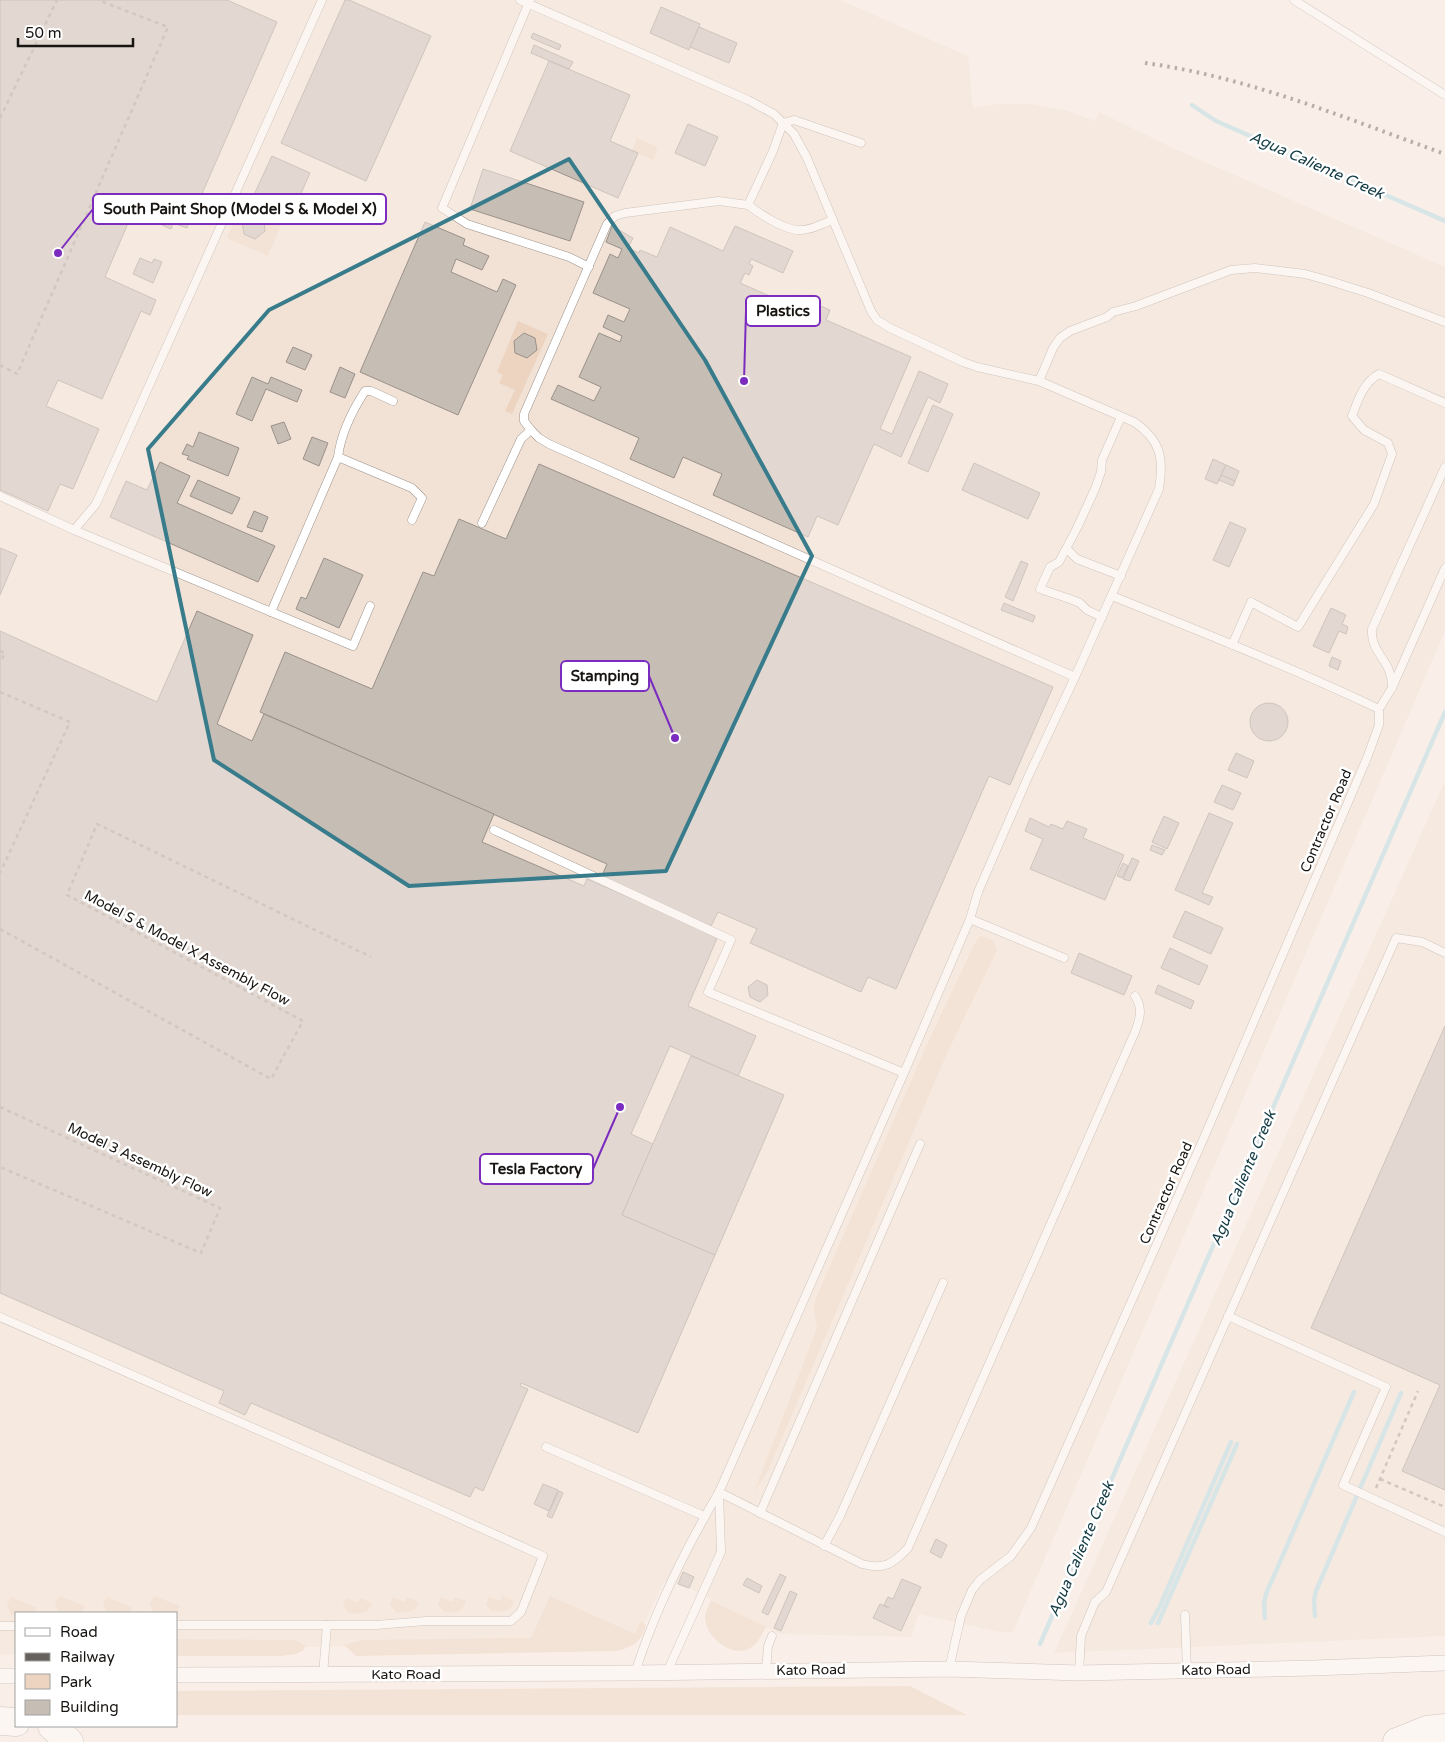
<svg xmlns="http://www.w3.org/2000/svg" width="1445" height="1742" viewBox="0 0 1445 1742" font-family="'Varela Round',sans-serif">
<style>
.built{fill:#f2e2d5}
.green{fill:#ecd4c0}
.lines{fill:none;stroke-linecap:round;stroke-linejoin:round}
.stream{stroke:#b0dae5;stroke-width:4.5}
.building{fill:#c6bdb5;stroke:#9a918a}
.lane-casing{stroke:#9b928c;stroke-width:9}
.street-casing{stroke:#9b928c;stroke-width:16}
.highway-casing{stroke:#9b928c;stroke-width:29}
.path{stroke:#a19994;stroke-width:2.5;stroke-dasharray:4 4;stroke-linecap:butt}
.lane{stroke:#fff;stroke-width:8}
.street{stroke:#fff;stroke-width:15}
.highway{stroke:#fff;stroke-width:28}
.rail{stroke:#67615d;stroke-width:4;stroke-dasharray:2.5 5;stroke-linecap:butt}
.marked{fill:none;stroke:#387c8c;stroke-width:4;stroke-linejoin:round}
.labels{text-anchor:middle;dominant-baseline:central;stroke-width:5;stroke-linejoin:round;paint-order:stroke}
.street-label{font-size:14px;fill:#171411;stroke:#fff}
.water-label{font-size:15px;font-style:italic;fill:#123a43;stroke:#fff}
.leader{fill:none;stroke:#7b2cbf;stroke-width:2}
.callout-dot{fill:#7b2cbf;stroke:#fff;stroke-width:2}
.callout{fill:#fff;stroke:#7b2cbf;stroke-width:2}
.callout-label{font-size:15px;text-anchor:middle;font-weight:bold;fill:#171411}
</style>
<rect width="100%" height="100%" fill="#f9efe8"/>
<!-- built -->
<g class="built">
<polygon points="0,0 840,0 968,56 973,108 998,104 1030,104 1065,110 1095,121 1099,112 1173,148 1445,267 1445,631 1013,1632 999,1632 919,1614 911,1637 782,1634 773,1631 689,1588 678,1584 664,1582 638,1637 533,1642 176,1650 176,1613 16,1613 16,1654 0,1655"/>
<polygon points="1443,785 1445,785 1445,1636 1054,1653"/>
</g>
<!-- green -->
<g class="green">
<polygon points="637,138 655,146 657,150 653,160 632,151"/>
<polygon points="243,200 284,218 268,256 227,238"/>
<polygon points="518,321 548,334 512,414 505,411 515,390 499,383 503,375 497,372"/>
<polygon points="980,936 993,940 997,950 948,1051 767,1473 754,1492 817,1328 814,1309 816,1298 928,1042 974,945"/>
<polygon points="59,1596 85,1606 81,1613 59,1613 55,1604"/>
<polygon points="154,1596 180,1606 176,1614 154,1613 150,1604"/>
<path d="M 503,1596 L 514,1601 C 511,1612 503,1612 492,1611 L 486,1604 L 489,1597 L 500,1601 Z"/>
<path d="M 550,1596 L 635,1634 L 641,1621 L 646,1625 C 643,1640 633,1647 618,1651 L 356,1656 L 344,1645 L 363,1640 L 531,1638 Z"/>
<path d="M 11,1597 L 37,1608 L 34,1613 L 16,1613 L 16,1617 C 10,1615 9,1610 7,1605 Z"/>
<polygon points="107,1597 132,1607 130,1613 107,1613 103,1604"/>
<path d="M 393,1597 L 404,1602 L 407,1597 L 419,1602 C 415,1613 408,1613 396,1612 L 390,1605 Z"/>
<path d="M 441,1597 L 452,1602 L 454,1597 L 466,1601 C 462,1613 455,1613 444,1611 L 438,1605 Z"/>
<path d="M 346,1598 L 357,1603 L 360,1598 L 372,1603 C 368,1614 360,1614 349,1613 L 343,1606 Z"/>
<path d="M 711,1600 L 766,1627 C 761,1636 756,1647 746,1650 C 729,1656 705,1635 705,1618 C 705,1612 709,1605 711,1600 Z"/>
<polygon points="176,1639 296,1640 305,1646 304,1650 296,1654 281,1656 176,1656"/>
<polygon points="910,1686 967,1715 176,1715 176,1691"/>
</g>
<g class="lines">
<!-- stream -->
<g class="stream">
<polyline points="1192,105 1216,121 1445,221"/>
<polyline points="1315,1616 1314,1600 1316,1591 1401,1393"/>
<polyline points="1265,1618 1264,1603 1266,1594 1354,1392"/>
<polyline points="1151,1623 1160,1606 1231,1442"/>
<polyline points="1158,1623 1237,1444"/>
<polyline points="1040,1644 1445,712"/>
</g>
</g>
<!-- building -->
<g class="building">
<polygon points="0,0 227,0 277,22 187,228 173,223 171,229 158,223 160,217 135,207 105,277 156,300 150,315 141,311 102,399 58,380 46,406 99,429 73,489 60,484 48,511 0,490"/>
<polygon points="345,0 349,0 431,36 366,181 281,143"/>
<polygon points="661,7 700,24 689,50 650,33"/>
<polygon points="699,27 737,43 729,63 690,47"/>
<polygon points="533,33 561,45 559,50 531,38"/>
<polygon points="534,45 573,62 569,69 531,53"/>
<polygon points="549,61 630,95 610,141 638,153 618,198 510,151"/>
<polygon points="688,124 718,137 705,166 675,153"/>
<polygon points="272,156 310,173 291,216 252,199"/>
<polygon points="483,169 584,202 570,241 470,209"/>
<polygon points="252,214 264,219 265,231 255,239 244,234 242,222"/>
<polygon points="425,222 465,239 463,245 489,256 482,270 456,259 451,272 497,292 503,279 516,285 458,415 360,372"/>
<polygon points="612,226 633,238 628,248 639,253 640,250 657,257 670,227 723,251 735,226 793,251 783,273 751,259 749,264 753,266 749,275 745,273 740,283 790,305 795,295 830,310 826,320 911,357 880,429 892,434 919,371 948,384 940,403 928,397 901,457 874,444 838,525 817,516 808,537 713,495 722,474 683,457 674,478 630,459 639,438 551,399 558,385 594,401 601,387 579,377 599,333 620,342 622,336 603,327 608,315 624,322 630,309 593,293 610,254 618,258 622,249 606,242"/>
<polygon points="140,258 152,263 154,259 162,262 153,283 133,274"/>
<polygon points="524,333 535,338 537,350 527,358 515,353 514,341"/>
<polygon points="293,347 312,355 305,370 286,362"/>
<polygon points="340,367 355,374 345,398 330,392"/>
<polygon points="252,377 268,384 271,377 302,390 297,402 266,389 252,421 236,414"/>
<polygon points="933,405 953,414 928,472 908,463"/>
<polygon points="284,422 291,439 278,444 271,426"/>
<polygon points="199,432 239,448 228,476 187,459 189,456 182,454 187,444 193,447"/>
<polygon points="312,437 328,443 319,466 303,459"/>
<polygon points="1213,459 1226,465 1217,484 1205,479"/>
<polygon points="160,462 190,476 177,503 275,546 258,582 110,517 126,481 147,490"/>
<polygon points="974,463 1040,493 1028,519 962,490"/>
<polygon points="539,464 1053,687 1010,785 989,776 896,989 868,977 861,992 750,943 757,929 718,912 711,926 601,878 607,864 260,712 285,652 372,689 423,572 434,576 459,519 506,539"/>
<polygon points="1226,465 1239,471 1235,481 1221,475"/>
<polygon points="1221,475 1235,481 1233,486 1219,480"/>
<polygon points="198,480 240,498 232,514 190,496"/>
<polygon points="254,511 268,517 262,532 247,527"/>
<polygon points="1230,522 1246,529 1229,567 1213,560"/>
<polygon points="0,548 17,555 0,595"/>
<polygon points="324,558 363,575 339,628 296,609 301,597 306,599"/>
<polygon points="1021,561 1028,564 1013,601 1005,597"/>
<polygon points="1004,603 1035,616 1033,622 1001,610"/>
<polygon points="1331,608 1346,615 1342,624 1348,627 1346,634 1339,631 1329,653 1313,646"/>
<polygon points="197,611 253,635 217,724 252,741 264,714 494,814 482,842 584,886 587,879 718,936 688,1006 756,1036 738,1076 670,1046 631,1134 653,1144 622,1215 715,1255 638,1433 521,1383 520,1386 528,1389 483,1491 475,1487 470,1497 251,1403 245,1415 219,1403 224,1391 0,1293 0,631 157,702"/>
<polygon points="1332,657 1341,661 1338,670 1329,666"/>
<circle cx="1269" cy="722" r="19"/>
<polygon points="1236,753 1254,761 1247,778 1228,770"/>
<polygon points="1222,785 1241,793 1233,810 1214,802"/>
<polygon points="1209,813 1233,823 1202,893 1213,897 1209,905 1175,890"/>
<polygon points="1164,816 1179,823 1167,849 1152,842"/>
<polygon points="1030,818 1049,827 1051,824 1063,829 1067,821 1087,829 1083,838 1124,855 1105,900 1030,869 1043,839 1025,831"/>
<polygon points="1152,845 1165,850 1162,855 1150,850"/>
<polygon points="1132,858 1139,861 1130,881 1123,879"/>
<polygon points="1123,863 1128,866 1122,878 1117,876"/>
<polygon points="1185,911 1223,928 1211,954 1173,937"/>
<polygon points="1170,948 1208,966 1199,985 1161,968"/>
<polygon points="1079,953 1132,976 1124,995 1071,973"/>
<polygon points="757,980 767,985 768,995 760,1002 750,997 748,987"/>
<polygon points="1158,985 1194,1001 1191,1009 1155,993"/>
<polygon points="1445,1026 1445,1490 1402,1471 1440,1385 1311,1328"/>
<polygon points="691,1056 784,1095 715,1255 622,1215"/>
<polygon points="543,1484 558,1490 549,1511 534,1504"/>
<polygon points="559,1491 563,1493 552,1518 547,1516"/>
<polygon points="936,1539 947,1545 941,1558 930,1552"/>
<polygon points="683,1572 694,1577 689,1588 678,1584"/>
<polygon points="780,1574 786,1577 768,1615 762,1612"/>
<polygon points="747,1578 762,1586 759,1593 743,1585"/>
<polygon points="902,1579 921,1587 901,1631 873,1618 880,1604 889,1608 884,1605 888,1597 893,1599"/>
<polygon points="790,1591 797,1594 781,1631 774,1628"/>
</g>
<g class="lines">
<defs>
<g id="lane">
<polyline points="520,0 748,100 774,114 783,123 794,120 861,143"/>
<polyline points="530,0 442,208 467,224 569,257 589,267"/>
<polyline points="1294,0 1445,95"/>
<path d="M 748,205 C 760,214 787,232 802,230 C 812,230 823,223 833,220"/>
<polyline points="1039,381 1053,348 1060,338 1070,331 1107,317 1113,312 1136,306 1231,270 1255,268 1305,274 1330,281 1368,293 1445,322"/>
<polyline points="531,430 539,438 549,444 1075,677"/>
<polyline points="338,457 412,488 422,498 412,520"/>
<polyline points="0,496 74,530 353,646 370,606"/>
<path d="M 482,523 L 521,439 L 531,430 L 524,421 L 524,414 L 607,224 L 615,216 L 625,213 L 719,201 L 748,205 L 773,151 L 783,123 L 794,134 L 807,158 L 871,311 L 877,320 L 890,328 L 963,362 L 977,367 L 1039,381 L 1134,422 C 1161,440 1164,459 1159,489 L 1075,677 L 1028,777 L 978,892 L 970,919 L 904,1073 L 719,1492 C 686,1548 655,1610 635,1673"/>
<polyline points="74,530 96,504 322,0"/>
<polyline points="1067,549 1077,559 1121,576"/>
<path d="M 1112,596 C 1202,632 1292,668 1379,709"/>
<path d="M 271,612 L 338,457 C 341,433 352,411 365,391 L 371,391 L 393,401"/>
<polyline points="1102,617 1087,610 1080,603 1070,599 1040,589 1050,567 1059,562 1077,528 1095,489 1101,472 1102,460 1121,417"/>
<path d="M 1232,645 L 1251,602 L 1298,627 L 1374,504 L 1392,454 L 1388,443 L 1364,430 L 1352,416 C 1358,400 1363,383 1379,374 L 1445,403"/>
<path d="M 1392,688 C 1393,660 1370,654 1372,629 L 1445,467"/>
<polyline points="1379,709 1392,688 1445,568"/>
<polyline points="494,830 731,940 708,992 904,1073"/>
<polyline points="970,919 1064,958"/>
<polyline points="1228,1316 1386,1387 1343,1485 1445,1532"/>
<polyline points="0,1317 425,1503 543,1556 521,1612 511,1621 426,1621 376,1625 176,1625"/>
<polyline points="546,1447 704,1516"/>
<path d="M 719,1492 L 862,1564 C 884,1570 893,1564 908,1548 L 1135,1032 C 1140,1019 1143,1008 1135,996"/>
<polyline points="760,1513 920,1144"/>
<polyline points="824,1546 840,1516 943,1283"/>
<polyline points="1185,1615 1187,1671"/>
<polyline points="0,1626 16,1626"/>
<polyline points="949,1669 961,1616 972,1590 980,1580 1011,1556 1031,1528 1206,1133 1367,758 1379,725 1379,709"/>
<polyline points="766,1671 768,1646 772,1636"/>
<polyline points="667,1672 721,1552 719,1492"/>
<polyline points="1079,1673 1081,1636 1095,1602 1106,1592 1396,938 1422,942 1445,953"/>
<polyline points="323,1675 327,1625"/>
</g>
<g id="street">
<polyline points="176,1675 635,1673 949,1669 1079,1673 1314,1668 1445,1663"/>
<polyline points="0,1676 16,1676"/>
</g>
<g id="highway">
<polyline points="0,1721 16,1722"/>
<polyline points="52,1726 69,1742"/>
<polyline points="1397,1742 1427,1730 1445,1728"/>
</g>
</defs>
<!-- lane casing -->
<use href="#lane" class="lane-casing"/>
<!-- street casing -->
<use href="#street" class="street-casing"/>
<!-- highway casing -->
<use href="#highway" class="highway-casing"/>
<!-- path -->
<g class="path">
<polyline points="0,118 57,0"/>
<polyline points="0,365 17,374 168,27 98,0"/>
<polyline points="0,651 5,653 0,663"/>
<polyline points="0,692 70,722 0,873"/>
<polyline points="0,929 271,1079 303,1021 67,895 97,824 371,957"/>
<polyline points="0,1107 220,1208 201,1253 0,1167"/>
<polyline points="1380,1479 1445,1507"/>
<polyline points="1376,1488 1418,1391"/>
</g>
<!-- lane -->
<use href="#lane" class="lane"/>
<!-- street -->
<use href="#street" class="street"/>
<!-- highway -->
<use href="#highway" class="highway"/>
<!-- rail -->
<path class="rail" d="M 1145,63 C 1249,77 1347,119 1445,154"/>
</g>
<!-- marked area -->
<path d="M0 0H1445V1742H0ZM 569,159 L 705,360 L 812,556 L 666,871 L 409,886 L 214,760 L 148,449 L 269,310 Z" fill="#f9efe8" fill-opacity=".55" fill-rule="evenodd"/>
<path class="marked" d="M 569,159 L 705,360 L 812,556 L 666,871 L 409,886 L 214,760 L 148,449 L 269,310 Z"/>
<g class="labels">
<!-- street labels -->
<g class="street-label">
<text transform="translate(1326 821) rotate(-67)">Contractor Road</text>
<text transform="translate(187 948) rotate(28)">Model S &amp; Model X Assembly Flow</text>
<text transform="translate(140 1160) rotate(25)">Model 3 Assembly Flow</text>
<text transform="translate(1166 1193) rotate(-66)">Contractor Road</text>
<text transform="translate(811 1670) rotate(-1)">Kato Road</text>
<text transform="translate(1216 1670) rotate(-1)">Kato Road</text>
<text x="406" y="1674">Kato Road</text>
</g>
<!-- water labels -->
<g class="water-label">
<text transform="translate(1317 165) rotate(24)">Agua Caliente Creek</text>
<text transform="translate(1243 1178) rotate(-67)">Agua Caliente Creek</text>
<text transform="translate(1081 1549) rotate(-67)">Agua Caliente Creek</text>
</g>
</g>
<!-- callouts -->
<path class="leader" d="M58 253L93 209M744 381L746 311M675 738L649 676M620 1107L593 1169"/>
<g class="callout-dot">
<circle cx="58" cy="253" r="5"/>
<circle cx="744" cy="381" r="5"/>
<circle cx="675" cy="738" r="5"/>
<circle cx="620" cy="1107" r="5"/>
</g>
<g class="callout">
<rect x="93" y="194" width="293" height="30" rx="5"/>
<rect x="746" y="296" width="74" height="30" rx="5"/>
<rect x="561" y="661" width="88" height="30" rx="5"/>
<rect x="480" y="1154" width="113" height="30" rx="5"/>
</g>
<g class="callout-label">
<text x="240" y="214">South Paint Shop (Model S &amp; Model X)</text>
<text x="783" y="316">Plastics</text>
<text x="605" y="681">Stamping</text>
<text x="536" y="1174">Tesla Factory</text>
</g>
<!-- legend -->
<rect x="15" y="1612" width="162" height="115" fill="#ffffff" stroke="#a2a1a0"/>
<rect x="25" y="1628" width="25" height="8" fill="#ffffff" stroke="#a2a1a0"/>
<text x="60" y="1637" font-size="15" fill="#171411">Road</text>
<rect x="25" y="1653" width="25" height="8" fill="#67615d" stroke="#a2a1a0"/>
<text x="60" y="1662" font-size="15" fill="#171411">Railway</text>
<rect x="25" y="1674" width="25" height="15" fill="#ecd4c0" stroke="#a2a1a0"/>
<text x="60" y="1687" font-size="15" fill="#171411">Park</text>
<rect x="25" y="1700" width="25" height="15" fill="#c6bdb5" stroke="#a2a1a0"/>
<text x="60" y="1712" font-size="15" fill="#171411">Building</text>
<!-- scale -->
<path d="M18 38v8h115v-8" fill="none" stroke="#171411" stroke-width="2.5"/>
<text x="25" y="38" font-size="15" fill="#171411" stroke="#ffffff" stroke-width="4" paint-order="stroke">50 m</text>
</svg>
